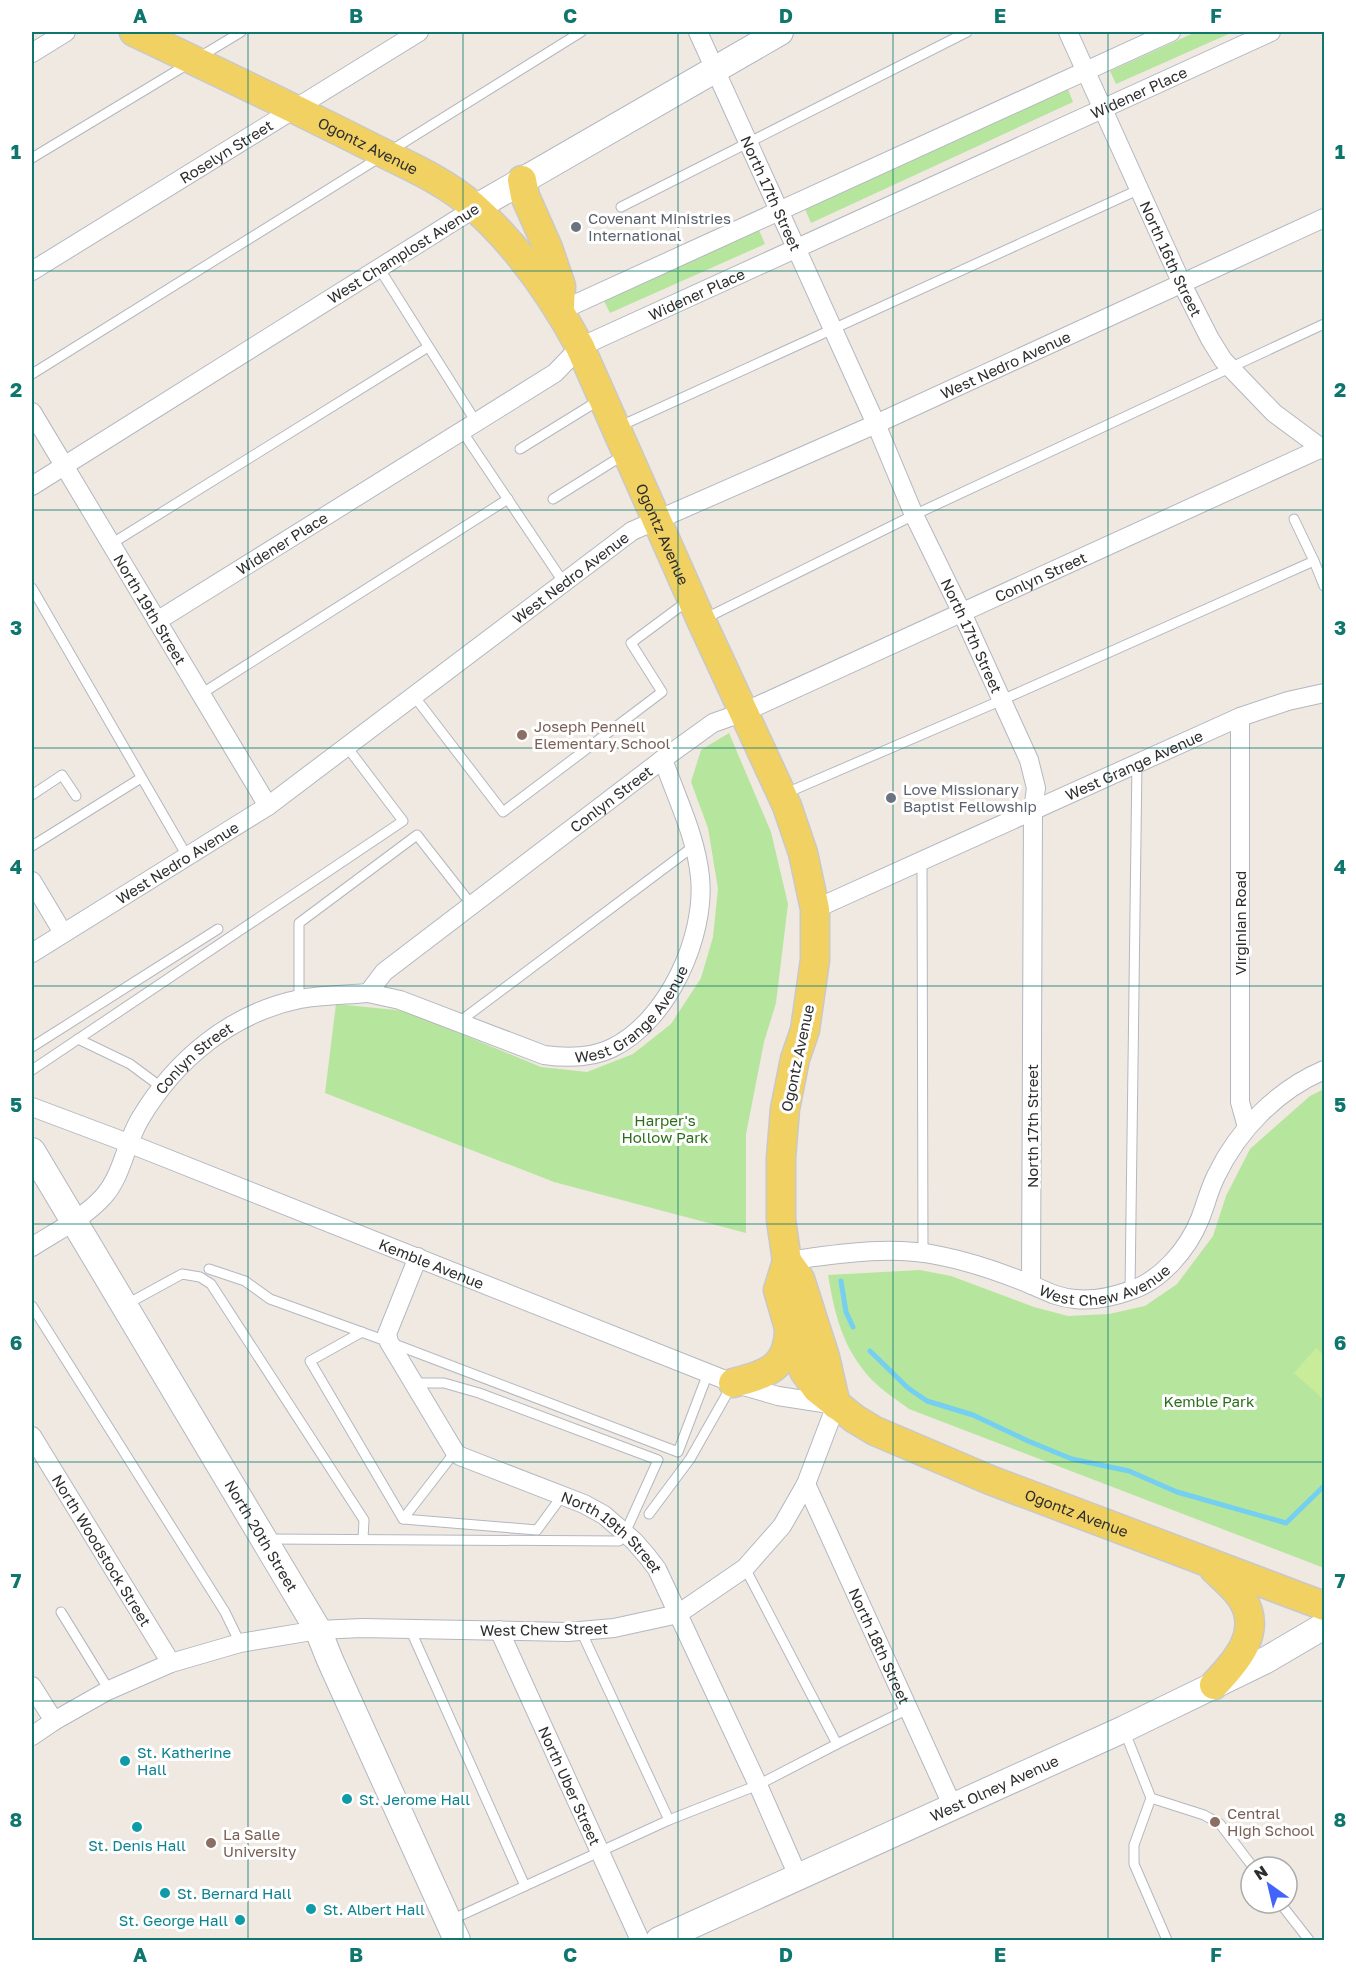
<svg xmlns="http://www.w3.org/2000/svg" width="1356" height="1972" viewBox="0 0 1356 1972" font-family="'Golos Text',sans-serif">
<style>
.green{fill:#b6e59e}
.pitch{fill:#c9ec9a}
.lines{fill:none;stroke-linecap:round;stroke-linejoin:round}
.stream{stroke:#75cff0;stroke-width:5}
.lane-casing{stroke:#b4b7c1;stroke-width:11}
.street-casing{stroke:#b4b7c1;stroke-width:20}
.secondary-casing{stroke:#b4b7c1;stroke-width:28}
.primary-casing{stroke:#c9c9c9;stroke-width:31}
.lane{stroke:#fff;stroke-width:9}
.street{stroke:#fff;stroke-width:18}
.secondary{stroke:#fff;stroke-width:26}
.primary{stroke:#f2d163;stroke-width:28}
.grid{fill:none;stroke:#0f766e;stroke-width:1.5;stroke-opacity:0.55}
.worship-dot{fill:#6b7280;stroke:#fff;stroke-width:2}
.education-dot{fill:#8d6e63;stroke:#fff;stroke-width:2}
.culture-dot{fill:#0f9aa8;stroke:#fff;stroke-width:2}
.labels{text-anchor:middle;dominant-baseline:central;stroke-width:6;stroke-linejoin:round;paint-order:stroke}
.street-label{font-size:15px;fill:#2e2e2e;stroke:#fff}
.worship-label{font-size:15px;fill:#5b616d;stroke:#fff;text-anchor:start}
.education-label{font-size:15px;fill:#785e54;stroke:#fff;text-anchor:start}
.park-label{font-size:15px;fill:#2c6e1b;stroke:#fff}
.culture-label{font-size:15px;fill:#0d838f;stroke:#fff;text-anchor:start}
.neatline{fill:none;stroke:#0f766e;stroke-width:2}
.grid-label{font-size:20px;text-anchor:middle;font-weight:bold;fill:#0f766e}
</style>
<rect width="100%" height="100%" fill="#efe9e1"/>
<!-- green -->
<g class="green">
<polygon points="1196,32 1233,32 1116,84 1110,71"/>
<polygon points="1068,89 1073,102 811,223 805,209"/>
<polygon points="759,230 765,244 610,313 603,299"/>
<polygon points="729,733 771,832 788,904 776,1003 764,1042 746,1134 746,1233 554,1182 325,1093 336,1004 406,1011 541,1067 587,1072 633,1054 671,1024 701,978 713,937 718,889 708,828 691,782 701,750"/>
<path d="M 1324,1089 L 1324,1568 L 909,1409 C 897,1400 883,1391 872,1380 C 843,1349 835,1316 828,1275 L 920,1270 L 951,1276 L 1034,1307 L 1068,1316 L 1109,1314 L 1145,1306 L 1177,1284 L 1213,1236 L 1226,1196 L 1250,1149 L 1310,1096 Z"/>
</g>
<!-- pitch -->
<polygon class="pitch" points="1316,1348 1324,1355 1324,1400 1294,1373"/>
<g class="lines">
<!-- stream -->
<g class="stream">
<polyline points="841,1281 846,1312 853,1327"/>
<polyline points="870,1351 908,1388 927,1401 973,1415 1028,1441 1072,1459 1129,1471 1177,1492 1286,1523 1324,1486"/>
</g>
<defs>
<g id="lane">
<polyline points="32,158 241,32"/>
<polyline points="621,207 967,32"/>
<polyline points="379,268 476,422"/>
<polyline points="32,374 581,32"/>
<polyline points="618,427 1140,189"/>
<polyline points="462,431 564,583"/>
<polyline points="520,449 601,399"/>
<polyline points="553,499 625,454"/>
<polyline points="1294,519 1314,561"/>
<polyline points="111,544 428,347"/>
<polyline points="32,588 187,856"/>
<polyline points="704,619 914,515 1324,324"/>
<polyline points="201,694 508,499"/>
<polyline points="414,696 503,812 662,692 631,643 689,600"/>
<polyline points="784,794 1002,700 1314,561 1324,586"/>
<polyline points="32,795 62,775 76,796"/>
<polyline points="32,846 141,778"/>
<polyline points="922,860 923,1253"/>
<polyline points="299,1000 299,923 417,835 471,904"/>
<polyline points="459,1022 694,846"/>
<polyline points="78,1039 130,1064 161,1087"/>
<polyline points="32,1047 218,929"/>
<polyline points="32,1070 403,821 347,747"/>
<polyline points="209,1269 245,1281 270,1299 389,1342 678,1452 708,1373"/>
<polyline points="1130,1291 1137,762"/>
<polyline points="127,1304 182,1274 200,1277 211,1284 364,1520 363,1539"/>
<polyline points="32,1306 225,1612 240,1643"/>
<polyline points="362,1332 310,1361 403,1519 537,1530 562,1496"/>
<polyline points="649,1514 690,1459 732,1385"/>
<polyline points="403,1519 455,1452"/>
<polyline points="268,1539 619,1541 625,1533 658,1460 479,1393 444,1383 414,1383"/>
<polyline points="61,1612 109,1690"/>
<polyline points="410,1629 525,1886 669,1820 581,1631"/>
<polyline points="1124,1730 1151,1798 1134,1845 1134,1864 1167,1940"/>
<polyline points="837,1744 908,1709"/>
<polyline points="1151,1798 1204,1815 1220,1824 1253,1867"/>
<polyline points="669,1820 758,1785 837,1744 745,1568"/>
<polyline points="1280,1903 1309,1940"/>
<polyline points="451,1920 525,1886"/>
</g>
<g id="street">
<path id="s1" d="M 698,32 L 876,424 L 914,515 L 962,613 L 1029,760 L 1036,788 L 1033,810 L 1031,1285"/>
<path id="s2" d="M 1068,32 L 1182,284 L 1210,339 L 1223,360 L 1274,413 L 1324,450"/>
<polyline points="32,53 66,32"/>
<path id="s3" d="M 32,271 L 419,32"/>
<polyline points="560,311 1171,32"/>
<path id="s4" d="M 32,412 L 268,806"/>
<polyline points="32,486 475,208"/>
<path id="s5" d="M 157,621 L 555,373 L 580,347 L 1271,32"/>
<polyline points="1240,717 1240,1102 1247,1127"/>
<polyline points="32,881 63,933"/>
<path id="s6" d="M 815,909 L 1240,717 L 1288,701 L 1324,693"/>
<path id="s7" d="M 32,953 L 268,806 L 632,531 L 876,424 L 1324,218"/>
<path id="s8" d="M 368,993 L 400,1000 L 544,1055 C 566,1058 592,1058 612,1048 C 668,1021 706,936 700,877 C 696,836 676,797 663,759"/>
<path id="s9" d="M 32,1107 L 128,1143 L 733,1383 L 778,1396 L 836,1405 L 806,1484 L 782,1526 L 745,1568 L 678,1614 L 614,1628 L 568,1632 L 362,1628 L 318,1630 L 240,1643 L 171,1663 L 107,1691 L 54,1721 L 32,1736"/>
<path id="s10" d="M 32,1247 C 55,1232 84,1218 103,1197 C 123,1175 125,1144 140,1119 C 175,1060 231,1013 300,999 C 322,995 345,995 368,993 L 384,972 L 663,759 L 713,723 L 744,712 L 1324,447"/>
<path id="s11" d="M 418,1257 L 387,1334 L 389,1342 L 455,1452 L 460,1456 L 584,1504 L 604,1515 L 634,1541 L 647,1556 L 657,1569 L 678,1614 L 758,1785 L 798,1876"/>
<path id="s12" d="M 787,1261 C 838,1254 889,1245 941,1256 C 971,1262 1003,1273 1032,1285 C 1046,1291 1059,1298 1075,1299 C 1093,1301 1112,1297 1129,1291 C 1161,1281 1188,1249 1200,1219 C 1206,1204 1209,1190 1216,1176 C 1238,1130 1277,1090 1324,1070"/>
<path id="s13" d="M 32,1436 L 171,1663"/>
<path id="s14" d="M 806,1484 L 953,1807"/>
<path id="s15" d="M 499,1630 L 640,1940"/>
<polyline points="32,1686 54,1721"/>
</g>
<g id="secondary">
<polyline points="475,208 780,32"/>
<path id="s16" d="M 32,1151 L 318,1630 L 330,1660 L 457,1940"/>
<path id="s17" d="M 659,1940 L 1124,1729 L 1266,1660 L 1324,1626"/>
</g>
<g id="primary">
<path id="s18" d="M 134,32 C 212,69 290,106 367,145 C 404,164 442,179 473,206 C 518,246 552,295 580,347 L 701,620 L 787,806 L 803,853 L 815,909 L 815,960 L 805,1030 L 795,1059 L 785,1109 L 781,1158 L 781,1220 L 787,1261 L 778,1290 L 789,1328 L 804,1371 L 817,1389 L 855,1419 L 875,1431 L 990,1480 L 1324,1606"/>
<polyline points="522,180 525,196 548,248 561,286 560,306"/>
<polyline points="787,1261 800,1279 825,1357 836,1405"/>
<path d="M 733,1383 C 767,1374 789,1368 789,1328"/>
<path d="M 1214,1685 C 1237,1661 1264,1631 1241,1597 C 1234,1587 1223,1578 1214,1569"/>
</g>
</defs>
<!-- lane casing -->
<use href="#lane" class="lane-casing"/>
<!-- street casing -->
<use href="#street" class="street-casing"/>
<!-- secondary casing -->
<use href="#secondary" class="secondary-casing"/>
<!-- primary casing -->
<use href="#primary" class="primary-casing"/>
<!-- lane -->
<use href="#lane" class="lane"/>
<!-- street -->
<use href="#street" class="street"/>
<!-- secondary -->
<use href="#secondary" class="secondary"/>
<!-- primary -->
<use href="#primary" class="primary"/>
</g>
<!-- grid -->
<path class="grid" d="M 248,32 L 248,1940M 463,32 L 463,1940M 678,32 L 678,1940M 893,32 L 893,1940M 1108,32 L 1108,1940M 32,271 L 1324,271M 32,510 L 1324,510M 32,748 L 1324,748M 32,986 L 1324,986M 32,1224 L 1324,1224M 32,1462 L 1324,1462M 32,1701 L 1324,1701"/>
<!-- markers -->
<g class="worship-dot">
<circle cx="576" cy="227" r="6"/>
<circle cx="891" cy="798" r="6"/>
</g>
<g class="education-dot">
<circle cx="522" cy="735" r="6"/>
<circle cx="1215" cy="1822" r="6"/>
<circle cx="211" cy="1843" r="6"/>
</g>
<g class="culture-dot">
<circle cx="125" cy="1761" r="6"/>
<circle cx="347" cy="1799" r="6"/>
<circle cx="137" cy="1827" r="6"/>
<circle cx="165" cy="1893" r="6"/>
<circle cx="311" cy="1909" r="6"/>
<circle cx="240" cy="1920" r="6"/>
</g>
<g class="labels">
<!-- street labels -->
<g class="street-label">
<text stroke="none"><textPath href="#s5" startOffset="1119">Widener Place</textPath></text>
<text stroke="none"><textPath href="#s18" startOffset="260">Ogontz Avenue</textPath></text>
<text stroke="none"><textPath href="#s3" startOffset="228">Roselyn Street</textPath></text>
<text stroke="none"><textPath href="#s1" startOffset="177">North 17th Street</textPath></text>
<text transform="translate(403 253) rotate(-32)">West Champlost Avenue</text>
<text stroke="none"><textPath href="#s2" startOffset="249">North 16th Street</textPath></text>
<text stroke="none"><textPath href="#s5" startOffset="633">Widener Place</textPath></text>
<text stroke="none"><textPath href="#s7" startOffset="1143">West Nedro Avenue</textPath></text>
<text stroke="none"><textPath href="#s18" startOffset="764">Ogontz Avenue</textPath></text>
<text stroke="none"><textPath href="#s5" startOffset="147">Widener Place</textPath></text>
<text stroke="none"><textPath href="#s10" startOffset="1246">Conlyn Street</textPath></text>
<text stroke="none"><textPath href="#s7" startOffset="657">West Nedro Avenue</textPath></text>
<text stroke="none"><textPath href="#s4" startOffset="230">North 19th Street</textPath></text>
<text stroke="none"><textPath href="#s1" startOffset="663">North 17th Street</textPath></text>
<text stroke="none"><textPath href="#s6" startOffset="350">West Grange Avenue</textPath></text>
<text stroke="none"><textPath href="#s10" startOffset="760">Conlyn Street</textPath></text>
<text stroke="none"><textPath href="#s7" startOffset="171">West Nedro Avenue</textPath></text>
<text transform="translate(1240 923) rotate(-90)">Virginian Road</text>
<text stroke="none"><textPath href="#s8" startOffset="292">West Grange Avenue</textPath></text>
<text transform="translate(797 1058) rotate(-78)">Ogontz Avenue</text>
<text stroke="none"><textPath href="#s10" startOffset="256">Conlyn Street</textPath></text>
<text transform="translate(1032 1126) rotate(-90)">North 17th Street</text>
<text stroke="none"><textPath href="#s9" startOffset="429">Kemble Avenue</textPath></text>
<text stroke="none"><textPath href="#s12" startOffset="328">West Chew Avenue</textPath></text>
<text stroke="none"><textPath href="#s18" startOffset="1953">Ogontz Avenue</textPath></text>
<text stroke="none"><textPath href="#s16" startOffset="448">North 20th Street</textPath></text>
<text stroke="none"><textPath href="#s11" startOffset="398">North 19th Street</textPath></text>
<text stroke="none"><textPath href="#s13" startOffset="134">North Woodstock Street</textPath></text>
<text transform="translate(544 1629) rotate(-1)">West Chew Street</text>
<text stroke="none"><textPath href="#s14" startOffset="178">North 18th Street</textPath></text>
<text stroke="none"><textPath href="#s15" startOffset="171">North Uber Street</textPath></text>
<text stroke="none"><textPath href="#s17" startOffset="368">West Olney Avenue</textPath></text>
</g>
<!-- worship labels -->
<g class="worship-label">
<text x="588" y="218">Covenant Ministries<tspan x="588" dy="17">International</tspan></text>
<text x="903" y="789">Love Missionary<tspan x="903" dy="17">Baptist Fellowship</tspan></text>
</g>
<!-- education labels -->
<g class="education-label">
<text x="534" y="726">Joseph Pennell<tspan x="534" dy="17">Elementary School</tspan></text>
<text x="1227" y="1813">Central<tspan x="1227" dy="17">High School</tspan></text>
<text x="223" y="1834">La Salle<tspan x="223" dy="17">University</tspan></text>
</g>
<!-- park labels -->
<g class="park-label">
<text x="665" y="1120">Harper's<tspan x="665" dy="17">Hollow Park</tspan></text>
<text x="1209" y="1401">Kemble Park</text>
</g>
<!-- culture labels -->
<g class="culture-label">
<text x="137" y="1752">St. Katherine<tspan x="137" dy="17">Hall</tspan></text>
<text x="359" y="1799">St. Jerome Hall</text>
<text x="137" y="1845" text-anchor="middle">St. Denis Hall</text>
<text x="177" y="1893">St. Bernard Hall</text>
<text x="323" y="1909">St. Albert Hall</text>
<text x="228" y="1920" text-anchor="end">St. George Hall</text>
</g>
</g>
<!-- border -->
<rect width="1356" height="1972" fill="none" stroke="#ffffff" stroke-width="66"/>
<!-- north arrow -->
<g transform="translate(1269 1885) rotate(326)"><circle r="28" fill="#ffffff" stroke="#ababab" stroke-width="1.5"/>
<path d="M0-4.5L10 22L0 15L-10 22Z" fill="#4264fb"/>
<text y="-9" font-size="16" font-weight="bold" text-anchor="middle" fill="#2e2e2e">N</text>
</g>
<rect x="33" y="33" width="1290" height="1906" class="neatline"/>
<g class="grid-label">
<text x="140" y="23">A</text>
<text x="356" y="23">B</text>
<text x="570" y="23">C</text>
<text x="786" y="23">D</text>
<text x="1000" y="23">E</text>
<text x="1216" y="23">F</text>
<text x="16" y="159">1</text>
<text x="1340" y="159">1</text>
<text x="16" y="397">2</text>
<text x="1340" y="397">2</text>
<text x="16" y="635">3</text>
<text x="1340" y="635">3</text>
<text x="16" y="874">4</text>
<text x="1340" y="874">4</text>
<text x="16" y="1112">5</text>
<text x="1340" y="1112">5</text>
<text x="16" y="1350">6</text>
<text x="1340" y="1350">6</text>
<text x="16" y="1588">7</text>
<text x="1340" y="1588">7</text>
<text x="16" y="1827">8</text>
<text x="1340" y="1827">8</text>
<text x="140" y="1962">A</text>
<text x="356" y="1962">B</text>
<text x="570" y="1962">C</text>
<text x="786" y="1962">D</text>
<text x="1000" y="1962">E</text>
<text x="1216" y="1962">F</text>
</g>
</svg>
